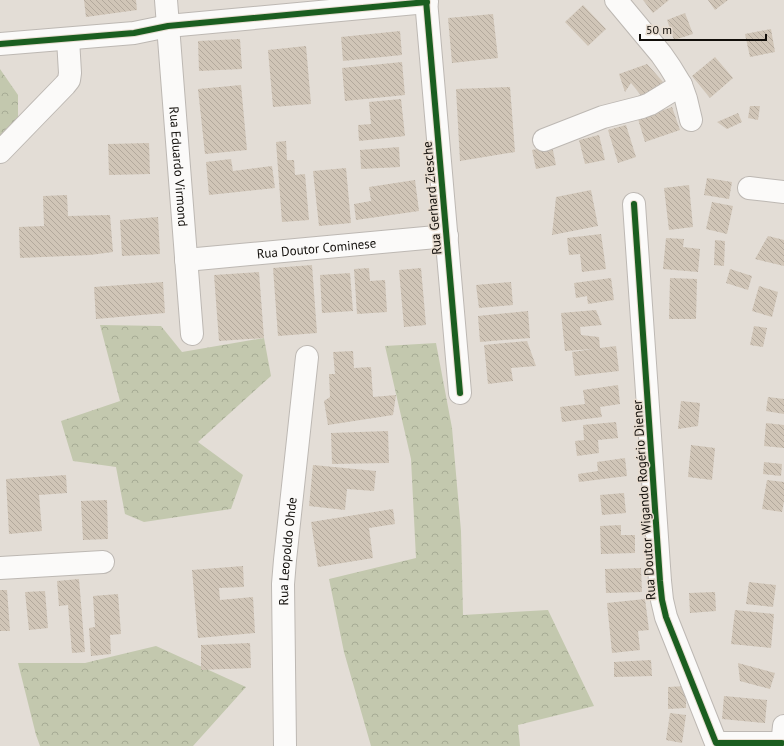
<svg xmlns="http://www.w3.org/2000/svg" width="784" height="746" viewBox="0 0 784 746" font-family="'PT Sans',sans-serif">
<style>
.forest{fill:url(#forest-crowns)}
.building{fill:url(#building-back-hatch)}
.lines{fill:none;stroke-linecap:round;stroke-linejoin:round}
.minor-casing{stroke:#bdb8b3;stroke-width:24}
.major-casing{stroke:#bdb8b3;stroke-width:24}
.minor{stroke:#fbfaf9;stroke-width:22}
.major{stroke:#fbfaf9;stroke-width:22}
.cycleway-casing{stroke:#e8ddd1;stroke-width:8}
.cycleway{stroke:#1b5e20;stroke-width:6}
.labels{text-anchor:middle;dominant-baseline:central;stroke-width:3;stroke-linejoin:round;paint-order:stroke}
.street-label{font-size:13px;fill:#110e0a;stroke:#e8ddd1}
</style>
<defs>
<pattern id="forest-crowns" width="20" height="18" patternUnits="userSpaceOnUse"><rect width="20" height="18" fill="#c3c8ae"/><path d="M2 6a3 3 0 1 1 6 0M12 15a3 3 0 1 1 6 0" fill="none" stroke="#a6ab94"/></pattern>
<pattern id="building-back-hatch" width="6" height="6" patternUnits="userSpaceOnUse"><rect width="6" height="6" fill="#d0c5b7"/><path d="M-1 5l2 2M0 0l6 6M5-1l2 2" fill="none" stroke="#b2a89c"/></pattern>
</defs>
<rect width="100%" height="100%" fill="#e3ddd6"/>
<!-- forest -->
<g class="forest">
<polygon points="0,69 18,95 18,120 0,137"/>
<polygon points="100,325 161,326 182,352 264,338 271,376 198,442 243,475 231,509 144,522 125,514 116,467 73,461 61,421 120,401"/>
<polygon points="436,343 452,428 461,531 463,615 548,610 594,706 518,725 520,746 371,746 344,652 329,579 416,558 411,459 385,346"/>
<polygon points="156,646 246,687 193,746 40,746 36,735 18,663 85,663"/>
</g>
<!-- building -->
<g class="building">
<polygon points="84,0 136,0 137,10 86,17"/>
<polygon points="643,0 669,0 653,13"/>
<polygon points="708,0 728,0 715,10"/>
<polygon points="583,5 606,29 588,46 565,22"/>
<polygon points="685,13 693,34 674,40 667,20"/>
<polygon points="493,14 498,58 452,63 448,18"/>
<polygon points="771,29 775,52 750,57 745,34"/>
<polygon points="400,31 402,55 343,61 341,37"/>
<polygon points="240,39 242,69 199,71 198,41"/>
<polygon points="306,46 311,104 273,107 268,50"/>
<polygon points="715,57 733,78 710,98 692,76"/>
<polygon points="402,62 405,95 345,101 342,68"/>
<polygon points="647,64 663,82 644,99 631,83 625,92 619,74"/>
<polygon points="241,85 247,150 205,154 198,89"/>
<polygon points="510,87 515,152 460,161 456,89"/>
<polygon points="401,99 405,136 359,141 358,125 371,124 369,102"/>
<polygon points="750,106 760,106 758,120 748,118"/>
<polygon points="672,107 680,130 645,142 638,119"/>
<polygon points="738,113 742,122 727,129 717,122"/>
<polygon points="626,125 636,157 618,163 608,130"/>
<polygon points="599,135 605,160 585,164 579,140"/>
<polygon points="286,141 287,160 294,160 295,175 305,174 309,220 282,222 276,142"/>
<polygon points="149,143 150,174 109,175 108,144"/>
<polygon points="552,146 556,165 536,169 532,150"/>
<polygon points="399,147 400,167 361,169 360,150"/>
<polygon points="231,159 233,171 272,166 275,188 209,195 206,162"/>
<polygon points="346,168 351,223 319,226 313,171"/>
<polygon points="707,178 732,182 729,199 704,195"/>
<polygon points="415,180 419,211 356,220 354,204 371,201 369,187"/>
<polygon points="689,185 693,227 669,230 664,188"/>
<polygon points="591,190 598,226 552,235 556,197"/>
<polygon points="67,195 68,216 110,215 113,252 90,255 20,258 19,227 44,226 43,196"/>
<polygon points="712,202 733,206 727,234 706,229"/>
<polygon points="158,217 160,254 122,256 120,220"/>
<polygon points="601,234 606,269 582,272 580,254 569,255 567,238"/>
<polygon points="768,236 784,240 784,266 755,259"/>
<polygon points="666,238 684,239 683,247 700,249 698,272 663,269"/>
<polygon points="715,240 725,241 724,266 714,265"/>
<polygon points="312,265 317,333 278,336 273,268"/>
<polygon points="369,268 370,281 385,280 387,312 357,314 354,269"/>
<polygon points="421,268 426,325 404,327 399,270"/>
<polygon points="730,269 752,276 748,290 726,283"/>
<polygon points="259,272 264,338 219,341 214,275"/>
<polygon points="350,273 353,311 322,313 320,275"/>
<polygon points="611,278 614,300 588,304 587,296 576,298 574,283"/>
<polygon points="670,278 697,279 696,319 669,319"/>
<polygon points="163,282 165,313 96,319 94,287"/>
<polygon points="511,282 513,305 479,308 476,285"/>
<polygon points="759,286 778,292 772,317 752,311"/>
<polygon points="596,310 602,325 580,327 581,335 599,337 600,348 616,346 619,371 575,376 572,352 593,349 565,351 561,313"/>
<polygon points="528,311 530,338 480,342 478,316"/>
<polygon points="754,326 767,328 763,347 750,345"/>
<polygon points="527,341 536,366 511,368 513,381 488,384 484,345"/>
<polygon points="353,351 354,368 371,367 373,397 396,395 393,415 328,425 324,401 330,397 329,374 335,374 333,352"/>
<polygon points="618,385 620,404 600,407 602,417 562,422 560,407 585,404 583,390"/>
<polygon points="768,397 784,399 784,414 766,411"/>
<polygon points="681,401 700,403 698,426 678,429"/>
<polygon points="616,422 618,438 598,440 599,453 577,456 575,441 584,440 583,425"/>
<polygon points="766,423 784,425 784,448 764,446"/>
<polygon points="388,431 389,463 332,464 331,433"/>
<polygon points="691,445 715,448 712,480 688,477"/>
<polygon points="625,458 627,476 579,482 578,474 598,471 597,462"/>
<polygon points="764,462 782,464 781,476 763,474"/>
<polygon points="313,465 376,471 374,491 347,489 345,510 309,506"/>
<polygon points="66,475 67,493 39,495 42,531 9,534 6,479"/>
<polygon points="767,480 784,482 784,501 782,512 762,509"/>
<polygon points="624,493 626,513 602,515 600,495"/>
<polygon points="107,500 108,539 83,540 81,501"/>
<polygon points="393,509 395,524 369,528 373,558 318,567 311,522"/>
<polygon points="621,525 621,535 635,535 635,553 601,554 600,526"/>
<polygon points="243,566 244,587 219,588 220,600 253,597 255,633 198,638 192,570"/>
<polygon points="641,568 642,592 606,593 605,569"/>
<polygon points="79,579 85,652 72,653 68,605 59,606 57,581"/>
<polygon points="749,582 776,585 773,607 746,604"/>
<polygon points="0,590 7,590 10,631 0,631"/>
<polygon points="45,591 48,628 29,630 25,592"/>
<polygon points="715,592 716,611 690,613 689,593"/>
<polygon points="118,594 121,634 110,635 111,654 91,656 89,628 95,627 93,596"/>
<polygon points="645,599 649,630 638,631 640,650 612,653 607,603"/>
<polygon points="735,610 774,614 771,648 731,644"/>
<polygon points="250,643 251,668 201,670 201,645"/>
<polygon points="651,660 652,676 614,677 614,662"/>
<polygon points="738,663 775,673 770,689 740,681"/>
<polygon points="686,686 686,708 668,709 668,687"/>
<polygon points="724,696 767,700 765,723 722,719"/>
<polygon points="670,713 686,715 682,743 666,740"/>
</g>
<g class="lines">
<defs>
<g id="minor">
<path id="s1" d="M 166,0 L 192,334"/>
<polyline points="426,0 460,393"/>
<polyline points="616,0 661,54 670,67 681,85 686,99 691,120"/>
<polyline points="0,44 134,33 168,26 427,2"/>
<polyline points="544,140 603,117 642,107 650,104 681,85"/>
<polyline points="0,152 65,85 69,80 70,73 68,39"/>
<polyline points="749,188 784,192"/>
<polyline points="634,204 660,581 662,600 666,617 716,743 782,743"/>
<path id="s2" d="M 186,260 L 447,236"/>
<polyline points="0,568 103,562"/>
<path id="s3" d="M 285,746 L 283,584 L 285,560 L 307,357"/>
</g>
<polyline id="major" points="782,746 784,726"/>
</defs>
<!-- minor casing -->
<use href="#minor" class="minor-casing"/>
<!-- major casing -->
<use href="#major" class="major-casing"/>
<!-- minor -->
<use href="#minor" class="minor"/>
<!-- major -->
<use href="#major" class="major"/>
<defs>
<g id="cycleway">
<polyline points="426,0 460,393"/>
<polyline points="0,44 134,33 168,26 427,2"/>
<polyline points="634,204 660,581 662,600 666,617 716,743 782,743"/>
</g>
</defs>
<!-- cycleway casing -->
<use href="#cycleway" class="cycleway-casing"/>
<!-- cycleway -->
<use href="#cycleway" class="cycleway"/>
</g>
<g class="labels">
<!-- street labels -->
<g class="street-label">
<text stroke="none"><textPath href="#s1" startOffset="167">Rua Eduardo Virmond</textPath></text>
<text transform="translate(432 198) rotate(-95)">Rua Gerhard Ziesche</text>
<text stroke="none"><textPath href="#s2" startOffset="131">Rua Doutor Cominese</textPath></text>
<text transform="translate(644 500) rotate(-94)">Rua Doutor Wigando Rogério Diener</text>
<text stroke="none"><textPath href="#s3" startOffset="195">Rua Leopoldo Ohde</textPath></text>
</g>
</g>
<!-- scale -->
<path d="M640 34v6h126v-6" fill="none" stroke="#110e0a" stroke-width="2"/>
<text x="646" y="34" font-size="12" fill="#110e0a" stroke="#e8ddd1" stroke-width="3" paint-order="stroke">50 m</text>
</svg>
